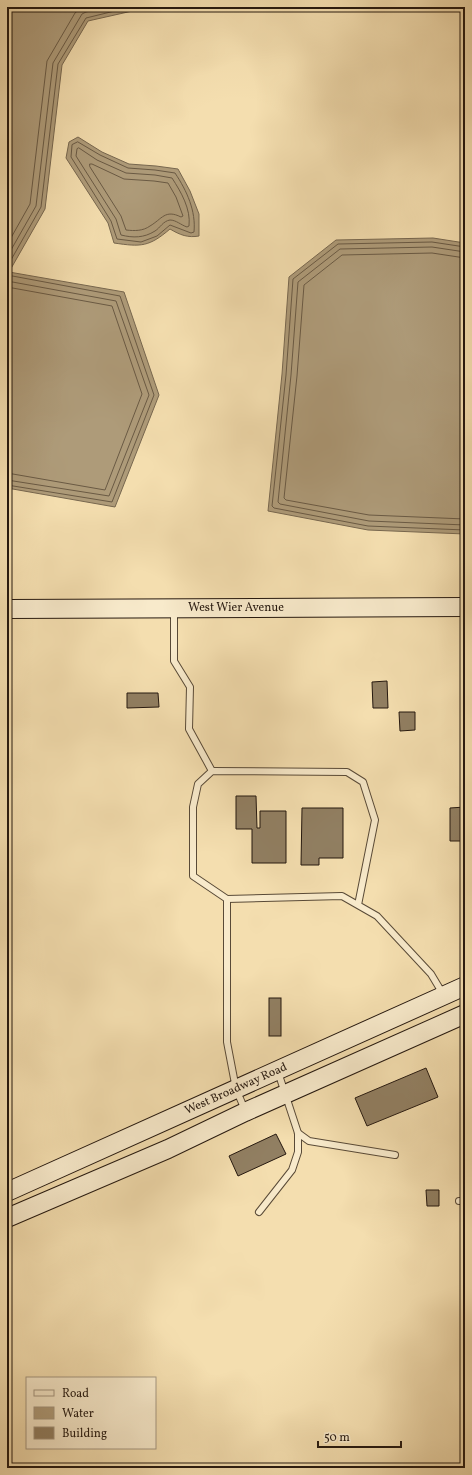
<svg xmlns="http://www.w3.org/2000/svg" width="472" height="1475" viewBox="0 0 472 1475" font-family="Vollkorn,serif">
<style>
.water{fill:#ae9b79;stroke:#77674f}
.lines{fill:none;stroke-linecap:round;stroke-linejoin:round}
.shore{stroke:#6a5a44;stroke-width:1}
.building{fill:#917f62;stroke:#25180f}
.lane-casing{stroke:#594a37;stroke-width:8}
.secondary-casing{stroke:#25180f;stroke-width:20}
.lane{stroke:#f8eacb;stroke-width:6}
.secondary{stroke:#f8eacb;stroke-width:18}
.labels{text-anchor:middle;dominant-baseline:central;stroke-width:4;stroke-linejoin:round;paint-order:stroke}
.street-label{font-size:12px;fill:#25180f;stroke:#f8eacb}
</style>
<rect width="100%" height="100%" fill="#f4deaf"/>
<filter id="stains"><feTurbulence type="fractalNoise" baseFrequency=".005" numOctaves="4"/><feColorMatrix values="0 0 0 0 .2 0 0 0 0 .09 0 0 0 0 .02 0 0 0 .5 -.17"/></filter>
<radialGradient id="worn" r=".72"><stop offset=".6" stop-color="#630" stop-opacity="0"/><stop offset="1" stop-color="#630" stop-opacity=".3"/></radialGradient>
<!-- water -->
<g class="water">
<polygon points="7,7 150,7 88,21 62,65 45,209 9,272 124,292 159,395 115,507 7,488"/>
<path d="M 78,137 L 102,152 L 129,164 L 156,166 L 178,169 L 190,191 L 199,214 L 199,236 C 188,238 180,235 170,229 C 149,247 141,247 114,243 L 108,223 L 66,158 L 69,142 Z"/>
<polygon points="433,238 465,243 465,534 368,530 268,511 282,374 289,277 336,240"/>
</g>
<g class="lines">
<!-- shore -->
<g class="shore">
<path d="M 78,142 L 100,155 L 128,168 L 155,170 L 175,173 C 187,191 196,211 194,232 L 191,233 L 170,225 L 157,236 L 141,242 L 117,239 L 111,221 L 71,157 L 72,145 Z"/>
<path d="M 79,148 L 97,160 L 126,173 L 155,175 L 172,178 C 181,192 191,209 189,226 L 187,227 C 181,225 176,220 170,220 C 163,221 160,228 155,231 C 144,238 133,238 121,235 L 116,219 L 76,156 L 77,149 Z"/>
<path d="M 90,164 L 92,164 L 124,179 L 154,181 L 168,183 L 176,197 L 183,216 L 181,217 C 165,209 162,219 150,226 C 143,231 135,231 126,230 L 121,216 L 90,167 Z"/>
<polyline points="7,245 30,204 47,61 75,13 82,7"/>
<polyline points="465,247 432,242 338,244 293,279 286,375 272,506 274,508 368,526 465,530"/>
<polyline points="465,252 432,247 340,249 298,282 291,375 278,502 280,504 369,521 465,525"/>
<polyline points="7,257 36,206 53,63 82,14 86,12 108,7"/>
<polyline points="465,258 432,253 342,255 304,285 297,376 284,498 286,500 369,515 465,519"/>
<polyline points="7,267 41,207 58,64 86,18 131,7"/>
<polyline points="7,275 120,296 154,395 112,502 7,485"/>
<polyline points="7,281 116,301 149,395 109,496 7,480"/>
<polyline points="7,287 112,306 142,394 105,490 7,473"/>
</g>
</g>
<!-- building -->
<g class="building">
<polygon points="387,681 388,708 373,708 372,682"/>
<polygon points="127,693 158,693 159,707 127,708"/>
<polygon points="399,712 415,712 415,730 400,731"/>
<polygon points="236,796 256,796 257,828 260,828 260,811 286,811 286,863 252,863 252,829 236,829"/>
<polygon points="465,807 465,841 450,841 450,808"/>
<polygon points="302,808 343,808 343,858 319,858 319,865 301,865"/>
<rect x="269" y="998" width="12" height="38"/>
<polygon points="426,1068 438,1097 367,1126 355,1098"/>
<polygon points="276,1134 286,1154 238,1176 229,1156"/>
<rect x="461" y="1144" width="4" height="37"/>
<polygon points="426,1190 439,1190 439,1206 427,1206"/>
</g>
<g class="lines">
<defs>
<g id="lane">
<polyline points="174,610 174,661 190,687 189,729 212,771"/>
<polyline points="227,899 227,1042 236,1089 245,1110"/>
<polyline points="358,905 375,820 363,782 347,772 212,771 198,784 193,807 193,876 227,899 342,896 377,916 431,974 443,994"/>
<polyline points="298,1133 309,1141 395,1155"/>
<polyline points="459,1201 465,1201"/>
<polyline points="259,1212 292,1170 298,1152 298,1133 278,1072"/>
</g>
<g id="secondary">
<polyline points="7,609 465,607"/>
<polyline points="7,1192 465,986"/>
<polyline points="7,1218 168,1149 245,1112 465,1014"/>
</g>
</defs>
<!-- lane casing -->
<use href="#lane" class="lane-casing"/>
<!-- secondary casing -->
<use href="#secondary" class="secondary-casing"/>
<!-- lane -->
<use href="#lane" class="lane"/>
<!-- secondary -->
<use href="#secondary" class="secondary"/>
</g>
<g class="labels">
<!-- street labels -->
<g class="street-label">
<text x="236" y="608">West Wier Avenue</text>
<text transform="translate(236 1089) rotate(-24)">West Broadway Road</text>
</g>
</g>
<!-- margin -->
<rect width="472" height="1475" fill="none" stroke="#f4deaf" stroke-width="24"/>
<rect x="8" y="8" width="456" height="1459" fill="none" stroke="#25180f" stroke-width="2"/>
<rect x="12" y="12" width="448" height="1451" fill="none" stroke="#25180f"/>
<!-- legend -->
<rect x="26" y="1377" width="130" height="72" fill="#f8eacb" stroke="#a49680"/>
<rect x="34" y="1390" width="20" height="6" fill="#f8eacb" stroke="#a49680"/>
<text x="62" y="1397" font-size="12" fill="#25180f">Road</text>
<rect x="34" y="1407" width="20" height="12" fill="#ae9b79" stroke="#a49680"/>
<text x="62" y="1417" font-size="12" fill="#25180f">Water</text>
<rect x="34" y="1427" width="20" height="12" fill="#917f62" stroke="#a49680"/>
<text x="62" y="1437" font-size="12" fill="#25180f">Building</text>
<!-- scale -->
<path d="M318 1441v6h83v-6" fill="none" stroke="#25180f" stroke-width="2"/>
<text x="324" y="1441" font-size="12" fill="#25180f" stroke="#f8eacb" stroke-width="3" paint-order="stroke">50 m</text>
<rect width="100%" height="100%" filter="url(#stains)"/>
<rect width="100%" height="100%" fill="url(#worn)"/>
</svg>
